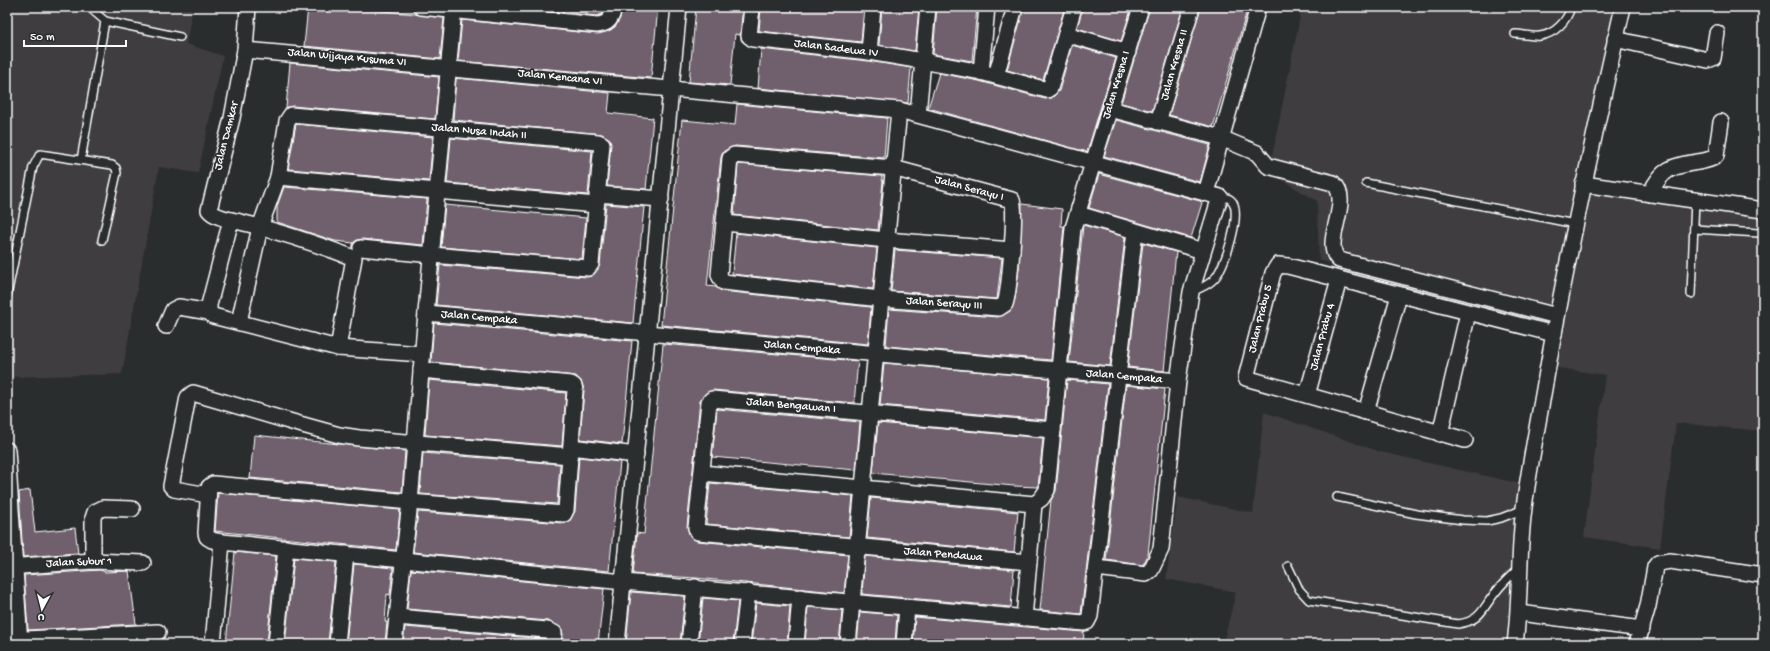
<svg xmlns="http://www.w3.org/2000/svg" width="1770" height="651" viewBox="0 0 1770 651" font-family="'Gochi Hand',sans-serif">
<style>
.built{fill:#3f3c41}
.building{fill:#6f606d;stroke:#fff}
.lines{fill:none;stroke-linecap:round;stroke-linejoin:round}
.lane-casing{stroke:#fff;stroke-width:10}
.street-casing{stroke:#fff;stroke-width:18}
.lane{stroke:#2a2d2e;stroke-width:7}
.street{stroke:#2a2d2e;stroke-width:15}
.labels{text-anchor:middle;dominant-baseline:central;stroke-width:3.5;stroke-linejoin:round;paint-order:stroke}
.street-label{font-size:12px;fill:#fff;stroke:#2a2d2e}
</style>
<rect width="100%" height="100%" fill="#2a2d2e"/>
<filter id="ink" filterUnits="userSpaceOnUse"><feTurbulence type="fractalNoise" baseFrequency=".025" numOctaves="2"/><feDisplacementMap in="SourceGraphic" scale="8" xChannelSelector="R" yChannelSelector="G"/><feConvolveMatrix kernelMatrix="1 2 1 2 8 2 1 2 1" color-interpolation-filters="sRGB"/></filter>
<g filter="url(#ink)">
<!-- built -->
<g class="built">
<polygon points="7,7 193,7 186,44 223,56 198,173 159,167 122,374 7,377"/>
<polygon points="1302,7 1617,7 1577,187 1763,215 1763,431 1676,423 1660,548 1584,537 1605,375 1546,366 1546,322 1319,260 1317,201 1269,172"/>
<polygon points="1264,412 1381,452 1521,484 1511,544 1509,634 1507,644 1223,644 1236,592 1166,579 1178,497 1253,513"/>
</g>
<!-- building -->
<g class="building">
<polygon points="308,7 340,7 415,14 444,18 440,59 304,46"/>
<polygon points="509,7 605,7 602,14 597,16"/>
<polygon points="623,7 658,7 651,78 458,61 462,20 598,34 609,31 616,26 620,18"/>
<polygon points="696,7 743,7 740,35 735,34 730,85 689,82"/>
<polygon points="761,7 864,7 861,42 759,31"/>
<polygon points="882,7 919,7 915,51 879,45"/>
<polygon points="937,7 977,7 972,61 933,54"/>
<polygon points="1024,7 1065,7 1043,80 1007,70"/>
<polygon points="1083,7 1132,7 1121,41 1077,28"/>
<polygon points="1150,7 1183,7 1152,111 1121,103"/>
<polygon points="1201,7 1248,7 1213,127 1169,115"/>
<polygon points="1072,45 1116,58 1087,152 928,108 939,73 979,81 1045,99 1052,98 1059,91"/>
<polygon points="761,49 868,61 911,68 908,103 758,88"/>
<polygon points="290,63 439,77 435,119 292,106 286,108"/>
<polygon points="456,78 610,93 608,113 653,118 646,189 607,186 611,144 610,139 602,134 453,120"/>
<polygon points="737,104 887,118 884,158 735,146 724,151 721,157 707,286 716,287 722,291 871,307 868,344 661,325 682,120 735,125"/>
<polygon points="1116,120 1210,145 1200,182 1104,156"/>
<polygon points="296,124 433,137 429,181 288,169"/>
<polygon points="451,138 592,151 588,195 447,183"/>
<polygon points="738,164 882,176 882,180 883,181 878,230 734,215"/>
<polygon points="1099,174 1200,201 1202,203 1191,238 1089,208"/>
<polygon points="284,187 427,199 423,245 362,239 357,240 353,243 335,241 277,222 277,206"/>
<polygon points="606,204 644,207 633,323 436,305 440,265 587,277 592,276 600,265"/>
<polygon points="1022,204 1062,209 1061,226 1064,226 1051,360 886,346 889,309 998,317 1010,311 1015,299 1019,269"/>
<polygon points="445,205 586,218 582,259 441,247"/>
<polygon points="1083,225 1125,237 1110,366 1069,362"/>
<polygon points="736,233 877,248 873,289 732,274"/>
<polygon points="1143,243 1176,252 1164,371 1128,367"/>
<polygon points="895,250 1002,258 997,299 891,291"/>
<polygon points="434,323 632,341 622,444 580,439 584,390 582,383 576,376 431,362"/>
<polygon points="663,344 858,361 854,403 713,390 706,393 700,401 687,527 690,536 697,541 848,555 844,593 696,578 633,574 637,533 644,534"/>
<polygon points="884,363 1049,378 1045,420 880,405"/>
<polygon points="429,380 566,393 562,446 425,435"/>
<polygon points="1067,380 1108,384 1081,614 1040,610 1051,500 1056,491"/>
<polygon points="1126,385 1165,389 1148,555 1143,565 1106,560"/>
<polygon points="717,409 860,422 856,470 712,457"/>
<polygon points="878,423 1043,438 1038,487 1014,486 873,473"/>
<polygon points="254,435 405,451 402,492 250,478"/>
<polygon points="423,453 560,464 557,504 420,494"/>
<polygon points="579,457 620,462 609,571 413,552 418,512 563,523 569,522 575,511"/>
<polygon points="710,483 853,496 849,537 706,524"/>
<polygon points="30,490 35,532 75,528 78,553 23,557 19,492"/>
<polygon points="218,493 400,510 396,550 215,531"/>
<polygon points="871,498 1018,512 1014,552 867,538"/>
<polygon points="235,552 276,556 267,644 226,644"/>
<polygon points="865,556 1014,570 1011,607 862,594"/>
<polygon points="294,558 336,562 328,644 285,644"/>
<polygon points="354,564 393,568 390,595 387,594 385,622 387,622 385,644 346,644"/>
<polygon points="100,570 105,572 129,571 136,624 28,630 24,575"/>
<polygon points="411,570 604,589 598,644 562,644 563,634 561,628 548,621 407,609"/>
<polygon points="631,592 685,596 680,644 626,644"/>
<polygon points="703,598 738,601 733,644 698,644"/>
<polygon points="756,603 790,606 787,644 751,644"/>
<polygon points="808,607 842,610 839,644 805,644"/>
<polygon points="860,612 897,615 895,644 857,644"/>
<polygon points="915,617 1084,632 1083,644 913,644"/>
<polygon points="405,627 544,639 544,644 403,644"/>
</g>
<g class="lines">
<defs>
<g id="lane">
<polyline points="105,21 180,37"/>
<path d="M 1515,34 C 1523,34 1533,37 1540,36 C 1555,34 1567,21 1571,7"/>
<polyline points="81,160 105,21 89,7"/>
<polyline points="1366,183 1575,224"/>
<polyline points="1694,229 1759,233"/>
<path d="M 1191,292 C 1199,289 1207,286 1213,280 C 1224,271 1244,211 1231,200 C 1229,198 1223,197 1220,197"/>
<polyline points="1691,294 1695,200"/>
<polyline points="7,296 33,167 40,154 112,165 116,168 117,173 102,240"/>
<polyline points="1337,497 1416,514 1463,520 1487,521 1501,518 1524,509"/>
<path d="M 1288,566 L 1299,589 L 1309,600 L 1458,624 C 1481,621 1482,609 1495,593 C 1502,584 1510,576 1519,568"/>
</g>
<g id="street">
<path d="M 248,7 L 245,50 L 232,118 L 209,210 C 214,217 231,220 240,222 C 278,231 317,244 354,258 L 338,348"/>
<path d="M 421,7 L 597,25 C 609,24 612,18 614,7"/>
<polyline points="752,7 749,36 753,39 869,52 922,61 981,72 1047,90 1050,88 1074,7"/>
<polyline points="1066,34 1128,52"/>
<polyline points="1615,39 1708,60 1713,58 1717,33"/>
<polyline points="245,50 899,110 1220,197 1191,292 1178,381 1161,549 1151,570 1146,574 1096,568"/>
<polyline points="869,52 873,7"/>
<polyline points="981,72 987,7"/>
<polyline points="996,76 1015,7"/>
<path d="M 1110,109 L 1221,138 L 1257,153 L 1268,166 L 1333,183 C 1354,200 1320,243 1339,260 L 1557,316"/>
<polyline points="918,114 928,7"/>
<polyline points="1158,122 1192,7"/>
<path d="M 734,155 L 893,168 L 1012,200 C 1017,208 1009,293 1005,304 L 999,308 L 881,299 L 723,282 L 719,275 L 730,158 Z"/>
<polyline points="278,177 596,205"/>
<polyline points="1583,184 1763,210"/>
<polyline points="1206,193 1258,7"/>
<polyline points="597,194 661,199"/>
<path d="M 1650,194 C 1662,168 1672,166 1698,162 C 1705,161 1711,160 1716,156 L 1721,122"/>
<polyline points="1078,214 1203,251"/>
<polyline points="725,223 886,240 1012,250"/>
<polyline points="209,312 209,305 231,220"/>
<polyline points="426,313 1178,381"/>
<polyline points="239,322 260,227 278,177 287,121 291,115 598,142 602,144 591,264 588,268 432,255 361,248"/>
<polyline points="166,326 173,310 179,307 209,312 213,316 338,348 422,354"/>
<polyline points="421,370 571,384 574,386 575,390 566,510 564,514 410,502 213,484 209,487 206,533 207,537 212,540 222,542 624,582 1084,623 1087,622 1090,616 1135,231"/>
<polyline points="1307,395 1339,280"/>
<polyline points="1366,412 1399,295"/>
<polyline points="1440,434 1468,313"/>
<polyline points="1465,440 1246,378 1273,273 1278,265 1288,266 1554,334"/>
<polyline points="571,447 636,455"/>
<polyline points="7,450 20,644"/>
<polyline points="702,473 1034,504 1041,499 1047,490 1073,228 1141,7"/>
<polyline points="208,495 174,489 171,486 188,397 193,393 292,422 339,435 359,438 570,456"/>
<polyline points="93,561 93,518 95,512 103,508 132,509"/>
<polyline points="1029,562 698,532 696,528 709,402 712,399 1053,430"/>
<polyline points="7,567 93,561 143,563"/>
<polyline points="1519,613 1642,629"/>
<polyline points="397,617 547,630 554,633 553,644"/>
<polyline points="1024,618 1034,504"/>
<polyline points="7,640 158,632"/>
<polyline points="213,644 222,542"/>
<polyline points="276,644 286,548"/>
<polyline points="337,644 346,554"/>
<polyline points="394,644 410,502 426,313 454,7"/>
<polyline points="617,644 679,7"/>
<polyline points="689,644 695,587"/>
<polyline points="742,644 748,592"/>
<polyline points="796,644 800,597"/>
<polyline points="848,644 899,110"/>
<polyline points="904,644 907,607"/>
<path d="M 1515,644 C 1521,598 1518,553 1524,508 C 1529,468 1537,429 1544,389 C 1566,261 1594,134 1623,7"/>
<polyline points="1637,644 1648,606 1655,567 1658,563 1670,561 1763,575"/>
</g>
</defs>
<!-- lane casing -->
<use href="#lane" class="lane-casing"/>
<!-- street casing -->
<use href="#street" class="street-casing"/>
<!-- lane -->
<use href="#lane" class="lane"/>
<!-- street -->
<use href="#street" class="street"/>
</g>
</g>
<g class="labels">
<!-- street labels -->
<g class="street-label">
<text transform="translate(836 49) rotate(7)">Jalan Sadewa IV</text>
<text transform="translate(347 58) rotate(5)">Jalan Wijaya Kusuma VI</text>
<text transform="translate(1175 65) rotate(-74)">Jalan Kresna II</text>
<text transform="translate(560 78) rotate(6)">Jalan Kencana VI</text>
<text transform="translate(1117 85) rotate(-73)">Jalan Kresna I</text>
<text transform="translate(479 132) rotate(5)">Jalan Nusa Indah II</text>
<text transform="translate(227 136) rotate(-76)">Jalan Damkar</text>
<text transform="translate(969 189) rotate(15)">Jalan Serayu I</text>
<text transform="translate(944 304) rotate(4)">Jalan Serayu III</text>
<text transform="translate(479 318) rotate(5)">Jalan Cempaka</text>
<text transform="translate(1261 319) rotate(-76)">Jalan Prabu 5</text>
<text transform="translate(1323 337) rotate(-75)">Jalan Prabu 4</text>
<text transform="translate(802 348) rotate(5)">Jalan Cempaka</text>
<text transform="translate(1124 377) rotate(5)">Jalan Cempaka</text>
<text transform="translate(791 406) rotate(5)">Jalan Bengawan I</text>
<text transform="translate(943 555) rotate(5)">Jalan Pendawa</text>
<text transform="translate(79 563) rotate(-2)">Jalan Subur 1</text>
</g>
</g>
<!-- margin -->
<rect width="1770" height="651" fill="none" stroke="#2a2d2e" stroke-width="24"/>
<rect x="12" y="12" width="1746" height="627" fill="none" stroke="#fff" stroke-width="1.5" filter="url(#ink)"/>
<!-- north arrow -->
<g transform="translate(42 609) rotate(187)" stroke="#2a2d2e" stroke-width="3" paint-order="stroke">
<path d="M0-3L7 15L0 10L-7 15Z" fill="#ffffff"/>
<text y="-6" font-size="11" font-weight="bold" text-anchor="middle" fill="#ffffff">U</text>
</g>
<!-- scale -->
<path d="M24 40v6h102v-6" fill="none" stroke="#ffffff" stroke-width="2"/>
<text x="30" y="40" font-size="12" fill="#ffffff" stroke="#2a2d2e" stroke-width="3" paint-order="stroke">50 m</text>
</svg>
